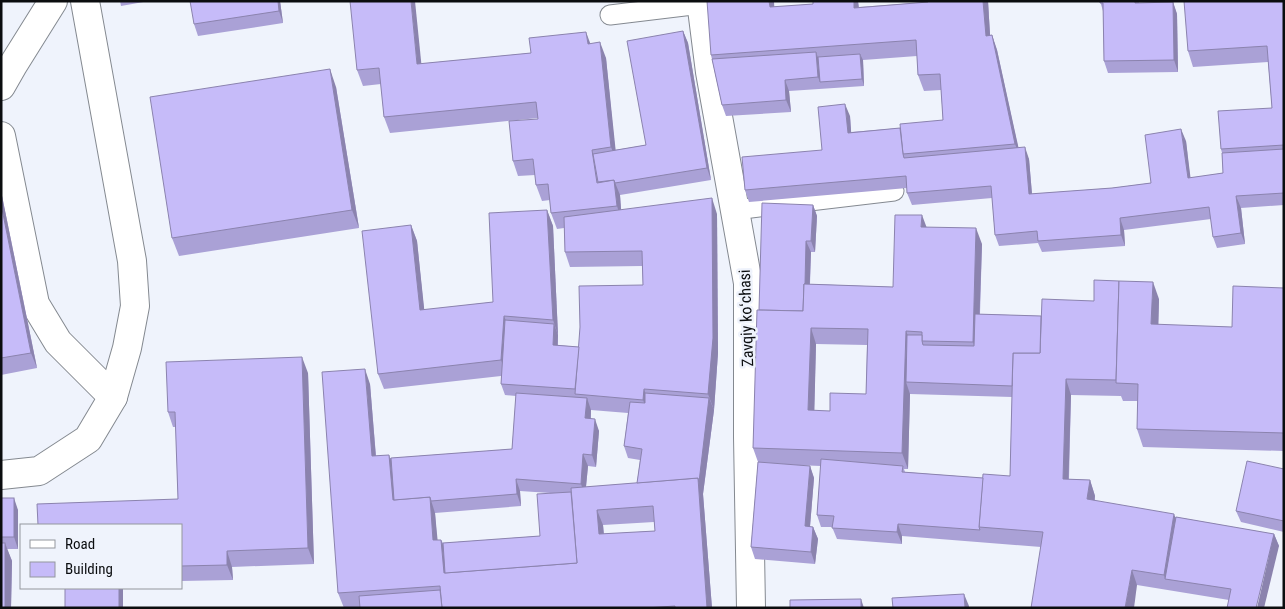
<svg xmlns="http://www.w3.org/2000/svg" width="1285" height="609" viewBox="0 0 1285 609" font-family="'Roboto Condensed',sans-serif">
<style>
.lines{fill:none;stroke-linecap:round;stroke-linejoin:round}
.service-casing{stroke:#848990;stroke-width:21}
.minor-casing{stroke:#848990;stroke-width:30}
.service{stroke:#fff;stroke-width:19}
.minor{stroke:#fff;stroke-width:28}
.wall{fill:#aaa1d6;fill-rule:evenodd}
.shaded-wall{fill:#8b83ae}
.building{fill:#c6bbf9;stroke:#8b83ae;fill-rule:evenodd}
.labels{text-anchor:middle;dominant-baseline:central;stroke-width:5;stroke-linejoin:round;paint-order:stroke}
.street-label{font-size:16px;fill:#0b0d0f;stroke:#eff3fc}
</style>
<rect width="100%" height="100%" fill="#eff3fc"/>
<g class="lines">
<defs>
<g id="service">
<polyline points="610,15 701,4"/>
<polyline points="735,210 894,191"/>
</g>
<g id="minor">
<polyline points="701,1 710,72 748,283 748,437 751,608"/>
<polyline points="1,86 13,65 53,1"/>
<polyline points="1,136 35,304 58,342 113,397"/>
<polyline points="1,475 39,471 88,439 113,397 127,348 135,306 132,261 85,1"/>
</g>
</defs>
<!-- service casing -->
<use href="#service" class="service-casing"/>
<!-- minor casing -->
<use href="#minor" class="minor-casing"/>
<!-- service -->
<use href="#service" class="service"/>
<!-- minor -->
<use href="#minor" class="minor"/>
</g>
<!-- wall -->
<g class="wall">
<polygon points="120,1 149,1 121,6"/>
<polygon points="280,1 283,23 198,36 194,24"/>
<polygon points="813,1 858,1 859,7 928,2 928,1 988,1 990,35 992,35 997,50 1018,147 1029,159 1032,194 1112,188 1151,183 1186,141 1190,178 1223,173 1222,153 1221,149 1272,108 1268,62 1193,67 1188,51 1284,1 1284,205 1241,208 1245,244 1217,248 1213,237 1211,219 1124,230 1125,246 1042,252 1038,243 999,246 995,235 992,198 912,205 907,193 907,188 749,202 745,190 822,150 850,116 851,132 900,128 943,120 941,90 924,91 918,75 917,56 863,60 864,86 789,91 791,112 726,116 722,105 711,55 774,7 813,4"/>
<polygon points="1100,1 1139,1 1139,3 1173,2 1177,14 1178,72 1108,73 1104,61 1103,11"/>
<path d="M 683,31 L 688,43 L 711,180 L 620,195 L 621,210 L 717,214 L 718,353 L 714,410 L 703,494 L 712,608 L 344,608 L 338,593 L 370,384 L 376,456 L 391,458 L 512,449 L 516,396 L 505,395 L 501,384 L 501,376 L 384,389 L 378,374 L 411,225 L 417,241 L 424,310 L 493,302 L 547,210 L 553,226 L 558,335 L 558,345 L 579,347 L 643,285 L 642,266 L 570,267 L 565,252 L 564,228 L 557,229 L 551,213 L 550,200 L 542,201 L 536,185 L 535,175 L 518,176 L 513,161 L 538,119 L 538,118 L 390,133 L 384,117 L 381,84 L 363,86 L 357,70 L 531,53 L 590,44 L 606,58 L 615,150 L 646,145 ZM 591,410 L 628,413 L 624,446 L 628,458 L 640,460 L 637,483 L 586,487 L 588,466 L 596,467 L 599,431 L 591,419 ZM 520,491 L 550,493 L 540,536 L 443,543 L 441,540 L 437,540 L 435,513 L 521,506 ZM 654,522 L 655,531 L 604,534 L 603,525 Z"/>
<polygon points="336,87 359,228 179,256 172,238"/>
<polygon points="1,191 37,368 1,375"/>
<path d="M 813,205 L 817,216 L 815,252 L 811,252 L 810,284 L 893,287 L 926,227 L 982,244 L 980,314 L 1041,316 L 1094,301 L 1159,299 L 1158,325 L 1232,327 L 1284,288 L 1284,451 L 1143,447 L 1137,429 L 1138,401 L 1123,401 L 1121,396 L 1071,395 L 1069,479 L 1090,480 L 1095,496 L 1095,501 L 1176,517 L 1274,534 L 1279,546 L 1229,600 L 1137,585 L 1041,547 L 902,536 L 902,544 L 837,539 L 832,527 L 821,527 L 817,515 L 821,466 L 796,465 L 810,466 L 814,478 L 810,527 L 813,527 L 818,539 L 815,564 L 755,559 L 751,547 L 758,462 L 753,448 L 759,310 ZM 816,344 L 867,345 L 866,394 L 830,411 L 814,411 ZM 910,394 L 1012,397 L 1010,476 L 983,478 L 905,472 L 904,469 L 908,469 Z"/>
<polygon points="308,373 314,564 232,567 233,580 181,581 181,525 178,499 176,427 173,427 168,412"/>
<polygon points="1284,469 1284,532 1241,522 1236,511"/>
<polygon points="1,498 18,510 18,549 7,549 12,561 11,608 1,608"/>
</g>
<!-- shaded-wall -->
<g class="shaded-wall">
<polygon points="278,1 280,1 283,23 279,11"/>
<polygon points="411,1 415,1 423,80 417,64"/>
<polygon points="769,1 774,1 775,23 770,7"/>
<polygon points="854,1 858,1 860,23 854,8"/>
<polygon points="983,1 988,1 991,51 986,36"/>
<polygon points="1173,2 1177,14 1178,72 1174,60"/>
<polygon points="683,31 688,43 711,180 707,168"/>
<polygon points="586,32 592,48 588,44"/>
<polygon points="992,35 997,50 1021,159 1015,144"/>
<polygon points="600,42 606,58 617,163 611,147"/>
<polygon points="816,52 820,63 820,82 818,77"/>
<polygon points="860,54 863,60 864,86 862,79"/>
<polygon points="330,69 336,87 359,228 352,210"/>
<polygon points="785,80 789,91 791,112 786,100"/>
<polygon points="845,104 850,116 852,144 848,133"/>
<polygon points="1181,129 1186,141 1192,190 1188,178"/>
<polygon points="1025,147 1029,159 1033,206 1029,194"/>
<polygon points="614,180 620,195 622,222 617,206"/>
<polygon points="1,191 37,368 31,353 1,204"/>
<polygon points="1236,196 1241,208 1245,244 1241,233"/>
<polygon points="712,198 717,214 718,353 714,410 708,394"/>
<polygon points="813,205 817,216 815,252 811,241"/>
<polygon points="547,210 553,226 558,335 553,320"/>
<polygon points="922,215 928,231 921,227"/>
<polygon points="1120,218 1124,230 1125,246 1121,235"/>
<polygon points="411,225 417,241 426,326 420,310"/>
<polygon points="976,228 982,244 978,358 973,342"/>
<polygon points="806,241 811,252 808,327 804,315"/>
<polygon points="1153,282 1159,299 1158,342 1151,324"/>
<polygon points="504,316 510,331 507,376 501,360"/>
<polygon points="554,324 558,335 557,357 553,345"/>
<polygon points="811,328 816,344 814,426 808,410"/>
<polygon points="906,331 912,346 906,382 910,394 908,469 902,453"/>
<polygon points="302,357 308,373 314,564 308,548"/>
<polygon points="365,369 370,384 377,471 372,456"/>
<polygon points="1066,379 1071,395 1068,495 1063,479"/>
<polygon points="644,389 649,405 649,415 643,400"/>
<polygon points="587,398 591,410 590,430 585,418"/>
<polygon points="709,398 714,410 703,494 712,608 707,608 698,478"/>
<polygon points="595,419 599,431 596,467 592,455"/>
<polygon points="583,454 588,466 585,496 581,484"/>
<polygon points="389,455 395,470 398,504 393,500"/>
<polygon points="810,466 814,478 809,538 805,526"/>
<polygon points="516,479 520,491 521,506 517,494"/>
<polygon points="1090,480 1095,496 1092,515 1087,499"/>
<polygon points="430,497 435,513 439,555 433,540"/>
<polygon points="14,498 18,510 18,549 14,537"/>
<polygon points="597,510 603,525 605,550 599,534"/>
<polygon points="1174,514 1180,529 1165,579 1164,575"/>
<polygon points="898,524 902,536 902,544 897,532"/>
<polygon points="813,527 818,539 815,564 811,552"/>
<polygon points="1274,534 1279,546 1264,608 1257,608"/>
<polygon points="441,540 447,555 448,576 444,573"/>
<polygon points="5,543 12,561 11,608 5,608"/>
<polygon points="227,551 232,567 233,580 227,565"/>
<polygon points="1132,570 1137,585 1134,608 1125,608"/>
<rect x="119" y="588" width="4" height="20"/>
<polygon points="964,594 969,606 969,608 965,608"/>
<polygon points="861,599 864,608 861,608"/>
</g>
<!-- building -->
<g class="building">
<polygon points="190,1 278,1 279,11 194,24"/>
<polygon points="350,1 411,1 417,64 531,53 529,38 586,32 588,44 600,42 611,147 592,150 597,183 614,180 617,206 551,213 548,184 536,185 533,159 513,161 509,121 538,119 536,102 384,117 379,68 357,70"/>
<polygon points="707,1 769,1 770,7 813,4 813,1 854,1 854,8 928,2 928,1 983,1 986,36 992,35 1015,144 903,154 900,124 943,120 940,74 918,75 916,40 711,55"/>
<polygon points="1100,1 1135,1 1135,3 1173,2 1174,60 1104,61 1103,3 1100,3"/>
<polygon points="1184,1 1284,1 1284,145 1221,149 1218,111 1272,108 1267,46 1188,51"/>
<polygon points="683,31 707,168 615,183 614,180 598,182 593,154 646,145 627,41"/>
<polygon points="816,52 818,77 785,80 786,100 722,105 712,59"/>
<polygon points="860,54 862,79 820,82 818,57"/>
<polygon points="330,69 352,210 172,238 150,97"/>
<polygon points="845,104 848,133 900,128 903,154 904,158 1025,147 1029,194 1112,188 1151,183 1145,135 1181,129 1188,178 1223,173 1222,153 1284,149 1284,193 1236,196 1241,233 1213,237 1209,207 1120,218 1121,235 1038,241 1037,231 995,235 991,186 907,193 906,176 745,190 742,157 822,150 818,107"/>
<polygon points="712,198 713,338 708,394 644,389 643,400 575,394 580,327 579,286 643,285 642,251 565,252 564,217"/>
<polygon points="762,203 813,205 811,241 806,241 805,284 804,284 803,311 759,310"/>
<polygon points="1,204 31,353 1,358"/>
<polygon points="547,210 553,320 504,316 501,360 378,374 362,231 411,225 420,310 493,302 489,213"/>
<path d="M 895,215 L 922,215 L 921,227 L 976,228 L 973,342 L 922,341 L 922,332 L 906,331 L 902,453 L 753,448 L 757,310 L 803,311 L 804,284 L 893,287 ZM 811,328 L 868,329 L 866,394 L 830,393 L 830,411 L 808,410 Z"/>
<polygon points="1094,280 1119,281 1116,380 1066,379 1063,479 1090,480 1087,499 1174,514 1164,575 1132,570 1125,608 1031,608 1043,532 979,527 983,474 1010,476 1013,353 1040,353 1042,299 1094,301"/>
<polygon points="1119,281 1153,282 1151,324 1232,327 1233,286 1284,288 1284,433 1137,429 1138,384 1116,383"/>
<polygon points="975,314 1041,316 1040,353 1013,353 1012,386 906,382 907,335 922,335 922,341 923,345 974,346"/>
<polygon points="505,320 554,324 553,345 579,347 575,389 501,384"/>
<polygon points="302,357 308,548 227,551 227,565 181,566 181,525 38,525 37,504 178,499 175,412 168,412 166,362"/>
<path d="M 365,369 L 372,456 L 389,455 L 393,500 L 430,497 L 433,540 L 441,540 L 444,573 L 577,563 L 571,488 L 698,478 L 707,608 L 675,608 L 675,606 L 646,608 L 442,608 L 440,586 L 338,593 L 322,372 ZM 653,506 L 655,531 L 599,534 L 597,510 Z"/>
<polygon points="516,393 587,398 585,418 595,419 592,455 583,454 581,484 516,479 517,494 431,501 430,497 394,500 391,458 512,449"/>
<polygon points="645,393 709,398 699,482 698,478 637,483 642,449 624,446 630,402 645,403"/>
<polygon points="821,459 903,466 902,472 983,478 979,527 980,530 898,524 897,532 832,528 834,516 817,515"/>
<polygon points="1247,461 1284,469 1284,521 1236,511"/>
<polygon points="758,462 810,466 805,526 813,527 811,552 751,547"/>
<polygon points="571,492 577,563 445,573 443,543 540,536 537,494"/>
<rect x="1" y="498" width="13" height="39"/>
<polygon points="1176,517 1274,534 1256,608 1227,608 1231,589 1165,579"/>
<rect x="1" y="543" width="4" height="65"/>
<rect x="65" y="588" width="54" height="20"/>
<polygon points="440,590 442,608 360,608 359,596"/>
<polygon points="964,594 965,608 893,608 892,598"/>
<polygon points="861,599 861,608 790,608 790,600"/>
</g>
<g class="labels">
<!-- street labels -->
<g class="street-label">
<text transform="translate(746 318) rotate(-92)">Zavqiy koʻchasi</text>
</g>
</g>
<!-- border -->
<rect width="1285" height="609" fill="none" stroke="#0b0d0f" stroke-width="5"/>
<!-- legend -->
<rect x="20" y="524" width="162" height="65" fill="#eff3fc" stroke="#94979d"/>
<rect x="30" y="540" width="25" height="8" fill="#ffffff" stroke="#94979d"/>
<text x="65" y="549" font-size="15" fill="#0b0d0f">Road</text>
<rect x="30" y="562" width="25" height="15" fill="#c6bbf9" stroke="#94979d"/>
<text x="65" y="574" font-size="15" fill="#0b0d0f">Building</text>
</svg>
